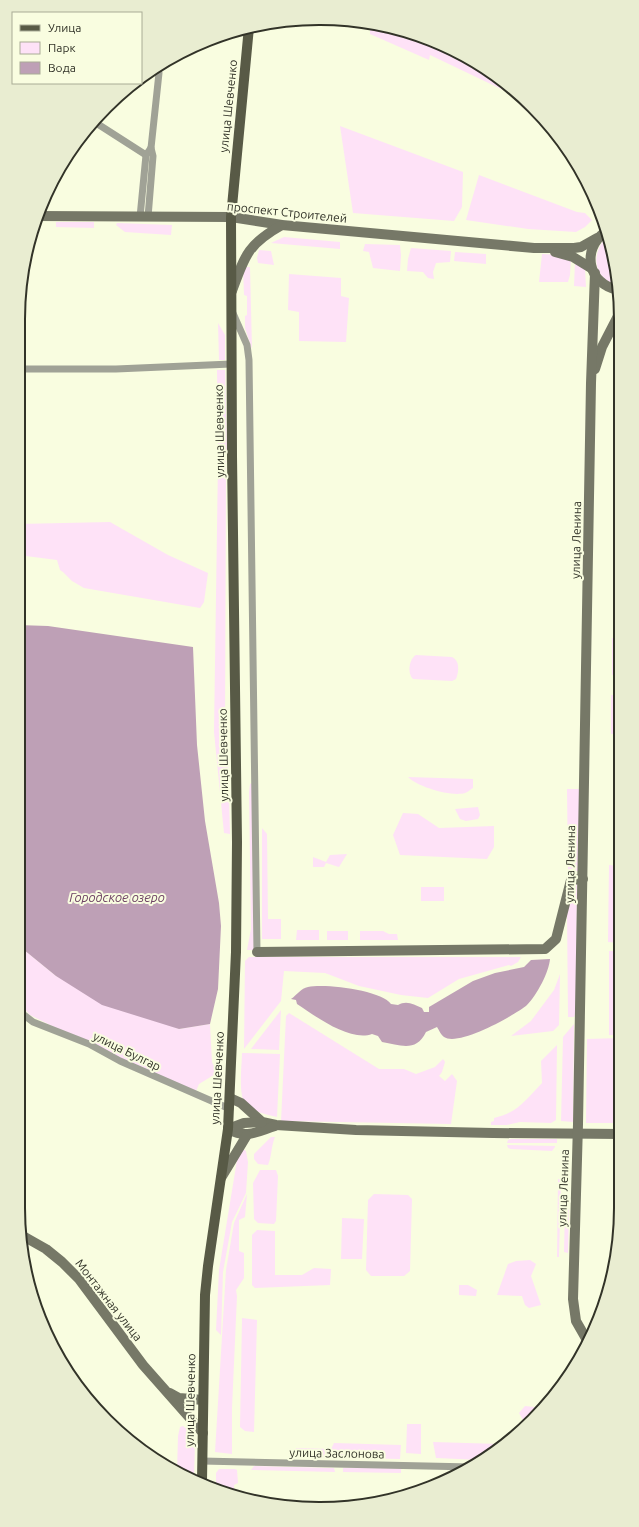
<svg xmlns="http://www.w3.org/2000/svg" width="639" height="1527" viewBox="0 0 639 1527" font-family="Ubuntu,sans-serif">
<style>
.green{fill:#fee2f7}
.water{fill:#bea0b6}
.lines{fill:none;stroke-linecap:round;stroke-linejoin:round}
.street{stroke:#a0a296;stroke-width:7}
.secondary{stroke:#767867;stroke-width:10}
.primary{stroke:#585a46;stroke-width:10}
.labels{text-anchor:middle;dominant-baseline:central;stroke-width:4;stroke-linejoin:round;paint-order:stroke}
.street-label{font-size:12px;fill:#323328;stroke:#f9fde0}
.water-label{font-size:13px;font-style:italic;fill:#6f4465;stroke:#f9fde0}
.rim{fill:none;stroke:#323328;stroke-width:2}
</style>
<rect width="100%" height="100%" fill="#f9fde0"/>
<!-- green -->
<g class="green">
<polygon points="370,23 417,34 487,69 516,96 430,55 429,60 370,34"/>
<polygon points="340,126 463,172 462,207 454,221 353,213"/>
<polygon points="479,175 577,212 585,213 592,220 585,227 576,232 528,229 466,220"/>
<polygon points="56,222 94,222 94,228 56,227"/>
<polygon points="117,223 172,225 171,235 125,232 116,225"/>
<polygon points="284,237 340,242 340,249 271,243"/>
<path d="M 607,237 L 618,280 L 618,285 C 593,280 590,253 607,237 Z"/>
<polygon points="365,244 400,245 401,255 400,271 373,268 369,252 363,251"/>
<polygon points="411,248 451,251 450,262 436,263 433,272 434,279 428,278 423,272 407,271 408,259"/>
<polygon points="259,250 271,251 274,265 258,263 257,258"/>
<polygon points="455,252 486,254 486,264 454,261"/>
<polygon points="542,254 561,255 571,259 570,275 568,282 539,282"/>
<polygon points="575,262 585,270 586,287 574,286"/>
<polygon points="244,267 250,267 252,349 245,328 245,316 247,315 247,296 244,295 243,268"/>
<polygon points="289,274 341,278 341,296 349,298 346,342 299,341 299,312 288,310"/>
<polygon points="218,323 225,335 225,360 219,360"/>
<polygon points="217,370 225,370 227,453 218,453"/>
<polygon points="218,461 226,461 225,731 219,731 220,748 228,760 230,834 224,833 214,732"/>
<polygon points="110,522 168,555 208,573 204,602 200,608 84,588 72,581 63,572 60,570 57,560 18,555 18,524"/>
<rect x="612" y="638" width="7" height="37"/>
<path d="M 416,655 L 452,657 C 460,661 459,671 456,679 L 452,681 L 413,679 C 407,673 409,659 416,655 Z"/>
<rect x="611" y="695" width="9" height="39"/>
<path d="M 408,777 L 473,779 L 473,788 C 471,789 468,792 465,793 C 451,797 418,787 408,777 Z"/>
<polygon points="252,783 254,950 247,950 251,929 249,792 250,784"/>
<polygon points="567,789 580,789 579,871 568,872"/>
<polygon points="478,807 480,815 478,819 466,821 460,819 455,809"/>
<polygon points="403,813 418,814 439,828 494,826 494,847 487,859 400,855 393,835"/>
<polygon points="262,828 267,834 268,919 281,919 281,939 262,939"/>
<polygon points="347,854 339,867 326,863 324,867 313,867 313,857 326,862 330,855"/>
<polygon points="609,865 620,866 620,943 608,942"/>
<polygon points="575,884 577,884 576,1011 574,1017 568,1017 567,911"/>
<rect x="421" y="887" width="23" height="14"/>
<polygon points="297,930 319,930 319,940 296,940"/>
<rect x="327" y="931" width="21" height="9"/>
<polygon points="360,931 383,931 389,934 397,934 398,940 360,940"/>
<polygon points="18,945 56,976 179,1029 210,1024 212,1062 217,1073 199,1084 196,1091 127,1063 30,1015 18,1002"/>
<polygon points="609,951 620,951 621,1035 609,1035"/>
<polygon points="249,957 521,957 518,962 511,966 509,965 459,979 428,998 401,995 359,986 325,973 284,971 281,1001 244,1049 245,961"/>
<polygon points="560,974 559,1025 553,1031 511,1036 531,1021 554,990"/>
<polygon points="281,1010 279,1050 251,1049"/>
<polygon points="289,1013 379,1069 404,1069 416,1074 435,1067 443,1059 445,1062 442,1072 439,1076 445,1081 452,1074 457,1081 451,1124 281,1121 286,1016"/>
<polygon points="574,1024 573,1122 561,1121 563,1037"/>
<polygon points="620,1038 618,1123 586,1123 587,1039"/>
<path d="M 557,1045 L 556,1120 L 551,1123 L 520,1122 L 507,1125 L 491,1125 L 491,1122 L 494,1121 L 494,1118 C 517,1113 526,1100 542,1083 L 541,1061 Z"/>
<path d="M 242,1053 L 280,1054 L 277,1117 C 267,1115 252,1112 245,1103 C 238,1094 242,1065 242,1053 Z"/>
<path d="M 271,1137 L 275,1137 C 271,1146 272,1156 268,1165 L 258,1164 L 254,1159 L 254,1154 Z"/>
<polygon points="511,1139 557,1139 557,1143 507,1143 508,1140"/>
<polygon points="507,1145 555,1146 555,1147 552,1151 511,1149 508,1148"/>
<polygon points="243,1149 246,1151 248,1162 246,1193 232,1222 223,1272 221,1335 216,1330 219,1270 237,1160"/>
<polygon points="260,1170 276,1170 278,1176 276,1221 274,1224 258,1223 254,1219 253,1183"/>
<polygon points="558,1179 561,1179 559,1257 557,1257"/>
<polygon points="247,1194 245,1217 239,1220 239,1251 244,1253 244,1278 236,1290 237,1296 232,1408 232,1454 215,1452 226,1270 234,1223"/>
<polygon points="374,1194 408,1195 412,1199 410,1271 404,1276 371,1276 366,1270 368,1200"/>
<polygon points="565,1209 569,1209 568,1253 564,1252"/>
<polygon points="342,1218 364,1219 362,1259 341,1259"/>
<polygon points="257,1230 275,1231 275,1275 302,1275 314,1268 331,1269 330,1285 255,1288 252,1285 252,1235"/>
<polygon points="530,1260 536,1264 531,1276 541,1305 529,1308 525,1305 522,1296 497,1295 508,1264 516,1261"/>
<polygon points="459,1285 468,1285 477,1290 476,1296 459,1295"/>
<polygon points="242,1318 257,1320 254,1432 245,1431 240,1427"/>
<polygon points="525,1406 543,1408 529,1420 523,1420 519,1413"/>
<polygon points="407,1424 421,1424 421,1454 406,1453"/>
<polygon points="183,1426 191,1433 195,1442 194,1478 177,1472 178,1436 180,1427"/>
<polygon points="433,1442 500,1444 481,1460 436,1458"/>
<polygon points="334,1443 401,1445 400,1459 296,1457 296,1448 331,1449"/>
<polygon points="254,1466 334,1468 335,1472 251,1470"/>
<polygon points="343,1468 401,1468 401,1473 343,1472"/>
<polygon points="219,1469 235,1469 237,1470 238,1483 234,1485 234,1493 216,1486 216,1473"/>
</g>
<!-- water -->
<g class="water">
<polygon points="18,625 48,626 193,647 197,745 205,821 219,903 221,926 218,989 210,1024 179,1029 102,1005 56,976 18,945"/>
<path d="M 550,959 C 549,972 537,995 527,1005 C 515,1015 459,1047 444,1037 C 441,1035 439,1030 437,1027 L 426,1032 C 416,1053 400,1045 382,1042 L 378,1036 L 372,1034 C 350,1042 315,1016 297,1004 L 296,1000 L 291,999 C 297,995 301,988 308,987 C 324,983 382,990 391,1004 L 398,1005 C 406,1000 414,1004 422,1008 L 424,1012 L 429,1012 L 429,1007 L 473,981 L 495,973 L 524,967 L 531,960 Z"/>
</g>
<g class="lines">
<!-- street -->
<g class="street">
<polyline points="93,121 146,155"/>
<polyline points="140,217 146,155 151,148 159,73"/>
<polyline points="148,217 153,156 151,148"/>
<polyline points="232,311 247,345 249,360 257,952"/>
<polyline points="18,369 116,369 231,364"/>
<polyline points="18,1008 24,1015 33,1022 89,1044 120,1061 230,1109"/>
<polyline points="202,1461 472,1467"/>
</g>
<!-- secondary -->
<g class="secondary">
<polyline points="37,216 231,217 282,225 534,248 574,248 581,247 597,238"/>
<path d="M 605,232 C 581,250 588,284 618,290"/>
<polyline points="555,252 573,257 591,268"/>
<path d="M 232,291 C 245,255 248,244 282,225"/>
<polyline points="595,369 602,347 618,316"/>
<polyline points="257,952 545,949 556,939 571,880 583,879"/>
<polyline points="230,1098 241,1103 262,1122 276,1125 356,1130 493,1133 621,1134"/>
<path d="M 228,1129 C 247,1139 256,1132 275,1126"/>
<polyline points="228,1129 244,1123 262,1122"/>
<polyline points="221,1178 247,1135"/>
<polyline points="23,1236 46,1249 62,1262 79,1279 143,1365 203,1433"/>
<polyline points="588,1342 576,1321 573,1299 578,1124 591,383 595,273"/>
<polyline points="170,1393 179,1398 203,1400"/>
</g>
<!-- primary -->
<polyline class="primary" points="202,1481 205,1295 208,1266 228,1129 236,952 237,842 232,456 231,217 249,27"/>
</g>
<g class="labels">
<!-- street labels -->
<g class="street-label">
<text transform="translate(228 106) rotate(-84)">улица Шевченко</text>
<text transform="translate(287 212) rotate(6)">проспект Строителей</text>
<text transform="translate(219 431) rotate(-91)">улица Шевченко</text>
<text transform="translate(576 540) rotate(-89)">улица Ленина</text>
<text transform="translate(223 755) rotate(-91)">улица Шевченко</text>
<text transform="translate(570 864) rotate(-89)">улица Ленина</text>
<text transform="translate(127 1051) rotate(26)">улица Булгар</text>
<text transform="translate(217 1078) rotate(-87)">улица Шевченко</text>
<text transform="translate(563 1188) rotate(-88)">улица Ленина</text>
<text transform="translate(109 1300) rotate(52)">Монтажная улица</text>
<text transform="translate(190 1400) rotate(-89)">улица Шевченко</text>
<text transform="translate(337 1453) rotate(1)">улица Заслонова</text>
</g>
<!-- water labels -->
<g class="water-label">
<text x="117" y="897">Городское озеро</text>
</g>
</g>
<!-- crop -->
<path d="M0 0H639V1527H0ZM319 25H320A294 294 0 0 1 614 319V1208A294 294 0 0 1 320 1502H319A294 294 0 0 1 25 1208V319A294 294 0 0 1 319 25Z" fill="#e9edd1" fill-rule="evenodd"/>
<path class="rim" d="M319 25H320A294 294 0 0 1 614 319V1208A294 294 0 0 1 320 1502H319A294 294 0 0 1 25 1208V319A294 294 0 0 1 319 25Z"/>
<!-- legend -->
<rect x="12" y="12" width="130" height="72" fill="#f9fde0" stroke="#a9ac96"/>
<rect x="20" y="25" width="20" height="6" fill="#585a46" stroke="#a9ac96"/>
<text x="48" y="32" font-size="12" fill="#323328">Улица</text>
<rect x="20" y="42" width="20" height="12" fill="#fee2f7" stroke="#a9ac96"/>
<text x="48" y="52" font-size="12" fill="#323328">Парк</text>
<rect x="20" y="62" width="20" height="12" fill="#bea0b6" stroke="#a9ac96"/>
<text x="48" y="72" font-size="12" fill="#323328">Вода</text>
</svg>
